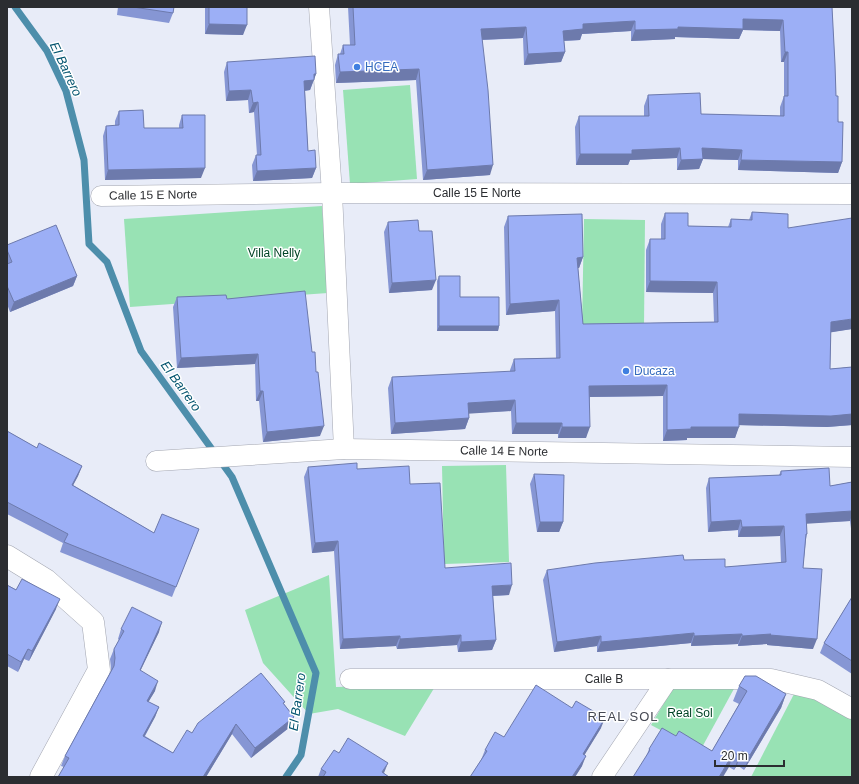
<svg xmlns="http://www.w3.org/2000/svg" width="859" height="784" viewBox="0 0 859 784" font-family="Helvetica,sans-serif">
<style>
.green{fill:#98e2b4}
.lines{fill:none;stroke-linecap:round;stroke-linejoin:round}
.stream{stroke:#4d8eab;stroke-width:7}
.minor-casing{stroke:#a3a6b1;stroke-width:21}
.tertiary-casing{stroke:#a3a6b1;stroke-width:23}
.minor{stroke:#fff;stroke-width:20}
.tertiary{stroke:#fff;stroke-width:22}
.wall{fill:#8696d4}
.shaded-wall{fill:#6d7aac}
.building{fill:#9caff6;stroke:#6d7aac}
.shop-dot{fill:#3f7fe0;stroke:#fff;stroke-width:1.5}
.labels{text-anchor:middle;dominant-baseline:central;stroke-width:3;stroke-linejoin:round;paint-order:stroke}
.shop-label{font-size:12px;fill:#366cbe;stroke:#fff;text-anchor:start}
.street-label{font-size:12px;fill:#2b2d31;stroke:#fff}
.park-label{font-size:12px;fill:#004325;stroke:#fff}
.water-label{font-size:13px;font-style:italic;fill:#02536e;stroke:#fff}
.neighbourhood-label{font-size:13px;letter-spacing:1px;fill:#454852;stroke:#fff}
</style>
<rect width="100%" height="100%" fill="#e8ecf8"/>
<!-- green -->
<g class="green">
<polygon points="410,85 417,179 350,184 343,90"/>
<polygon points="322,206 328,293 130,307 124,219"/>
<polygon points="584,219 645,220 644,328 582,327"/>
<polygon points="506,465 509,562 444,564 442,466"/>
<polygon points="329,575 336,687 436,685 405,736 338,709 309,714 263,663 245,610"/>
<polygon points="676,683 736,685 700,751 651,725"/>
<polygon points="794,694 816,697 852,719 852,777 751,777"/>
</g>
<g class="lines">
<!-- stream -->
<polyline class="stream" points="15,7 47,51 66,91 84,160 89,244 107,262 141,351 232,477 316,673 301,755 286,777"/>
<defs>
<g id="minor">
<polyline points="319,7 332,193 344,449"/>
<polyline points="101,196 332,193 852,194"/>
<polyline points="156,461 344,449 852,457"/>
<polyline points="350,679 771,679 818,690 852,709"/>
<polyline points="602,777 668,679"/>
</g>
<polyline id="tertiary" points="7,556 46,580 93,622 99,670 41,777"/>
</defs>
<!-- minor casing -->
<use href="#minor" class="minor-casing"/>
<!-- tertiary casing -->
<use href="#tertiary" class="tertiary-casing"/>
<!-- minor -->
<use href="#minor" class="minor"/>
<!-- tertiary -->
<use href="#tertiary" class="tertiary"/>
</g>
<!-- wall -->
<g class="wall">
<polygon points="118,7 174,7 173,13 169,23 117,15"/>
<polygon points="205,7 247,7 243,35 205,34"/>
<polygon points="348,7 832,7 836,96 842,162 838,173 738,170 738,160 703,159 699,169 677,170 677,158 630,160 628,165 576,165 575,127 579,116 644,116 644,106 648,95 701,114 780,116 780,107 784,96 784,62 781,62 780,31 743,30 739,39 675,37 675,39 631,41 631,31 582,34 580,40 564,41 565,52 561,62 524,65 523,38 482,40 490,175 423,180 416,80 336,83 335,65 338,54 340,54 343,45 350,45"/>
<polygon points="227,62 316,74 310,90 305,91 308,151 316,168 312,178 253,181 252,165 256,155 257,155 254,112 249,113 248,100 226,101 224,72"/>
<polygon points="119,111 144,128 179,128 179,125 182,115 201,178 105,180 103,136 106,126 115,126 115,121"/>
<polygon points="752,212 788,228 852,329 831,332 830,369 852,367 852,425 827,427 739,425 735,438 687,438 687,440 663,441 663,396 590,397 586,438 558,438 558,434 512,434 511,411 469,413 469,418 465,429 391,434 388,388 392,377 510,372 510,370 514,359 556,358 555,311 506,315 504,227 508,216 583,257 579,268 578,268 583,324 714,322 713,293 646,292 646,250 650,239 661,239 661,224 665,213 688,226 728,227 731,219 749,220"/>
<polygon points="388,222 419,231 432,290 389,293 384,232"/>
<polygon points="7,245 77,276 73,286 10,312 7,304"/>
<polygon points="439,276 460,297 499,326 498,331 437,331 437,281"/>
<polygon points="177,297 227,299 320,436 263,442 259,401 256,401 255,364 177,368 173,307"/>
<polygon points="7,431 37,448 82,466 78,476 73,485 154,533 199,529 172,597 60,552 63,543 7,514"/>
<polygon points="308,467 357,469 410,484 445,568 509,595 493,596 496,640 492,650 458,652 457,645 397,649 396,646 340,649 334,551 312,553 304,477"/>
<polygon points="781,471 830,486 852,482 852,536 850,521 807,523 807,534 806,539 803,568 813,649 767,645 767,644 738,646 738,644 691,646 691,643 597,652 597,646 554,652 543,580 547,570 684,560 725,567 781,563 780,536 738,537 738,530 708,532 706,488 709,478 779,475"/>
<polygon points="534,474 563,522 559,532 537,532 530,484"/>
<polygon points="7,585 56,609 29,661 24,659 18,672 7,666"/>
<polygon points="852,597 852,674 820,653 824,643"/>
<polygon points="121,629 159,632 140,671 155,691 148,702 159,707 155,717 145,736 173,753 192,733 284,704 294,717 290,727 251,758 232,734 206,777 64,767 61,766 65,756 111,671 111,668 110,659 114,649 119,640 118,639"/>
<polygon points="739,686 786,694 781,708 744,770 737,765 734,770 729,767 646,757 649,749 676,736 712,751 739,704 733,701"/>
<polygon points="601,728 584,755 582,766 575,777 470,777 481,760 485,750 504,737"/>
<polygon points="339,753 384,773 389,777 318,777 321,769"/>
</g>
<!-- shaded-wall -->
<g class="shaded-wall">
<polygon points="743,19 783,20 780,31 743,30 739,39 675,37 675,39 631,41 635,30 678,27"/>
<polygon points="635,21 631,31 582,34 580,40 559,41 563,31 583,24"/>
<polygon points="209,24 247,25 243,35 205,34"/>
<polygon points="526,27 523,38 477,40 481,29"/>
<polygon points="565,52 561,62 524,65 528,54"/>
<polygon points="785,52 788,52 784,62 781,62"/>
<polygon points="419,69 416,80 336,83 340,72"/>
<polygon points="314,74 316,74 310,90 301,91 304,81"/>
<polygon points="251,90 248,100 226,101 229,91"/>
<polygon points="258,102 254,112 249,113 253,103"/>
<polygon points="680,148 677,158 630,160 628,165 576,165 580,154 632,150"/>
<polygon points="702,148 742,150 738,160 703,159 699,169 677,170 681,160"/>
<polygon points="741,160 842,162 838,173 738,170"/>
<polygon points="493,165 490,175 423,180 427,170"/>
<polygon points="205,168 201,178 105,180 108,170"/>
<polygon points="316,168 312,178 253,181 257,171"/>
<polygon points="583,257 579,268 573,269 577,258"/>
<polygon points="77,276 73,286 10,312 14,302"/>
<polygon points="436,280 432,290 389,293 392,283"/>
<polygon points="650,281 717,282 713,293 646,292"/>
<polygon points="559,300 555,311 506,315 510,304"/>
<polygon points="852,319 852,329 827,333 831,322"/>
<polygon points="439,326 499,326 498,331 437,331"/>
<polygon points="258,354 255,364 177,368 181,358"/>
<polygon points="667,385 663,396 585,397 589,386"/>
<polygon points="260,391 263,391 259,401 256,401"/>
<polygon points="515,400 511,411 464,414 468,403"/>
<polygon points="739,414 852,414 852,425 827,427 735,425"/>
<polygon points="469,418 465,429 391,434 395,423"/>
<polygon points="516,423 562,423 558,434 512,434"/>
<polygon points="324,426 320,436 263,442 267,432"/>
<polygon points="562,427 590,427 586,438 558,438"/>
<polygon points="691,427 739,427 735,438 687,438 687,440 663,441 667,430"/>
<polygon points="82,466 78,476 68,495 72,485"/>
<polygon points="852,511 852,515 850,521 803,524 806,514"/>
<polygon points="741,520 738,530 708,532 711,522"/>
<polygon points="540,522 563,522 559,532 537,532"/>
<polygon points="784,526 780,536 738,537 742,527"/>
<polygon points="338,541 334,551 312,553 315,543"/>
<polygon points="512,585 509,595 489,596 492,586"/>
<polygon points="60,599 56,609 29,661 32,651"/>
<polygon points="162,622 159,632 136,680 140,670"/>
<polygon points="694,633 691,643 597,652 601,642"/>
<polygon points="742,634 738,644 691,646 694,636"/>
<polygon points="771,634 817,639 813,649 767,645 767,644 738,646 742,636"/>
<polygon points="461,635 457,645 397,649 400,639"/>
<polygon points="400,636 396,646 340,649 343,639"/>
<polygon points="601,636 597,646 554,652 557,642"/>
<polygon points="496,640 492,650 458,652 461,642"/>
<polygon points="28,649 24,659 18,672 21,662"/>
<polygon points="158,681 155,691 143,711 147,701"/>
<polygon points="786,694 781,708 744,770 750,755"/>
<polygon points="159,707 155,717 139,746 143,736"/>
<polygon points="294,717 290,727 251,758 255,748"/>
<polygon points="605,718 601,728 579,764 583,754"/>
<polygon points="236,724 232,734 206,777 203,777"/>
<polygon points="742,751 737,765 734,770 739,756"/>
<polygon points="734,752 729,767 723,777 719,777"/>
<polygon points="586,756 582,766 575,777 572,777"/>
<polygon points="388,763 384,773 382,777 382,772"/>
</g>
<!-- building -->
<g class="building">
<polygon points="133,7 174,7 173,13"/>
<polygon points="209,7 247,7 247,25 209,24"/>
<polygon points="353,7 832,7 835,64 836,96 838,96 838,122 843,122 842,162 741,160 742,150 702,148 703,159 681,160 680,148 632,150 632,154 580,154 579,116 649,116 648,95 700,93 701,114 784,116 784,96 788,96 788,52 785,52 783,20 743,19 743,29 678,27 678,29 635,30 635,21 583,24 583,29 563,31 565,52 528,54 526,27 481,29 488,90 493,165 427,170 419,69 340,72 338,54 344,54 343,45 355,45"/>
<polygon points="315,56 316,74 314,74 314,80 304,81 308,151 315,150 316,168 257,171 256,155 261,155 258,102 253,103 251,90 229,91 227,62"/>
<polygon points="143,110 144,128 183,128 182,115 205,115 205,168 108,170 106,126 119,125 119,111"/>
<polygon points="752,212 788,214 788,228 852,218 852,319 831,322 830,369 852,367 852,414 831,416 739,414 739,427 691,427 691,429 667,430 667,385 589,386 590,427 562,427 562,423 516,423 515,400 468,403 469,418 395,423 392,377 515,371 514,359 560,358 559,300 510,304 508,216 582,214 583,257 577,258 583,324 718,322 717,282 650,281 650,239 665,239 665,213 688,213 688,226 731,227 731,219 752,220"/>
<polygon points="418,220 419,231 432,231 436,280 392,283 388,222"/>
<polygon points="56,225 77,276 14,302 7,286 7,264 12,262 7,250 7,245"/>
<polygon points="439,276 460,276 460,297 499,297 499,326 439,326"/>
<polygon points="305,291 312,352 315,352 316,372 318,372 324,426 267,432 263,391 260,391 258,354 181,358 177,297 226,295 227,299"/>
<polygon points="7,431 37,448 39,443 82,466 72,485 154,533 162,514 199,529 176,587 64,542 68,534 7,502"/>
<polygon points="357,463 357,469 409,466 410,484 440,483 445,568 511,563 512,585 492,586 496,640 461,642 461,635 400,639 400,636 343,639 338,541 315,543 308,467"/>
<polygon points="829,468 830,486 852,482 852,511 806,514 807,534 806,534 803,568 822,569 817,639 770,635 771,634 742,636 742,634 694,636 694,633 601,642 601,636 557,642 547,570 595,563 683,555 684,560 725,559 725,567 786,562 784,526 742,527 741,520 711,522 709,478 781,475 781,471"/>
<polygon points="534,474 564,475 563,522 540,522"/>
<polygon points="22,579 60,599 32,651 28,649 21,662 7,654 7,585 16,590"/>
<polygon points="852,597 852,661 824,643"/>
<polygon points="132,607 162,622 140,670 158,681 147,701 159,707 143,736 173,753 187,730 192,733 198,723 261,673 285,702 283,703 294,717 255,748 236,724 203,777 58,777 69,758 65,756 114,666 115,658 114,649 124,631 121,629"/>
<polygon points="745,676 756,676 786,694 750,755 742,751 739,756 734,752 719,777 633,777 650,750 649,749 662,728 676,736 679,731 712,751 747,691 739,686"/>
<polygon points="536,685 572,708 576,701 605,718 583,754 586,756 572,777 470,777 487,751 485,750 495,732 504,737"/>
<polygon points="348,738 388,763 382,772 389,777 323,777 326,772 321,769 334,750 339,753"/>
</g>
<!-- markers -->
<g class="shop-dot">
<circle cx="357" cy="67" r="4"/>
<circle cx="626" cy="371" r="4"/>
</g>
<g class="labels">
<!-- shop labels -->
<g class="shop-label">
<text x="365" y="67">HCEA</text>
<text x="634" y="371">Ducaza</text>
</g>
<!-- street labels -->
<g class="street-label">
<text x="477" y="193">Calle 15 E Norte</text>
<text transform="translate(153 195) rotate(-1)">Calle 15 E Norte</text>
<text transform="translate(504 451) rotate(1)">Calle 14 E Norte</text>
<text x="604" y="679">Calle B</text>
</g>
<!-- park labels -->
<g class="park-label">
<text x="274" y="253">Villa Nelly</text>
<text x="690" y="713">Real Sol</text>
</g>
<!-- water labels -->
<g class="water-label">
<text transform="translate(66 69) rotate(65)">El Barrero</text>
<text transform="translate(181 386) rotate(54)">El Barrero</text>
<text transform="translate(297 702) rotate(-82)">El Barrero</text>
</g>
<!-- neighbourhood labels -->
<g class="neighbourhood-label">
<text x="623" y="716">REAL SOL</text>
</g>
</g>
<!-- border -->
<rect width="859" height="784" fill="none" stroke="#2b2d31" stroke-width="16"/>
<!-- scale -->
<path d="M715 760v6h69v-6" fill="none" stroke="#2b2d31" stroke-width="2"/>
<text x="721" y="760" font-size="12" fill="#2b2d31" stroke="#ffffff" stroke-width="3" paint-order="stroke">20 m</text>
</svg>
